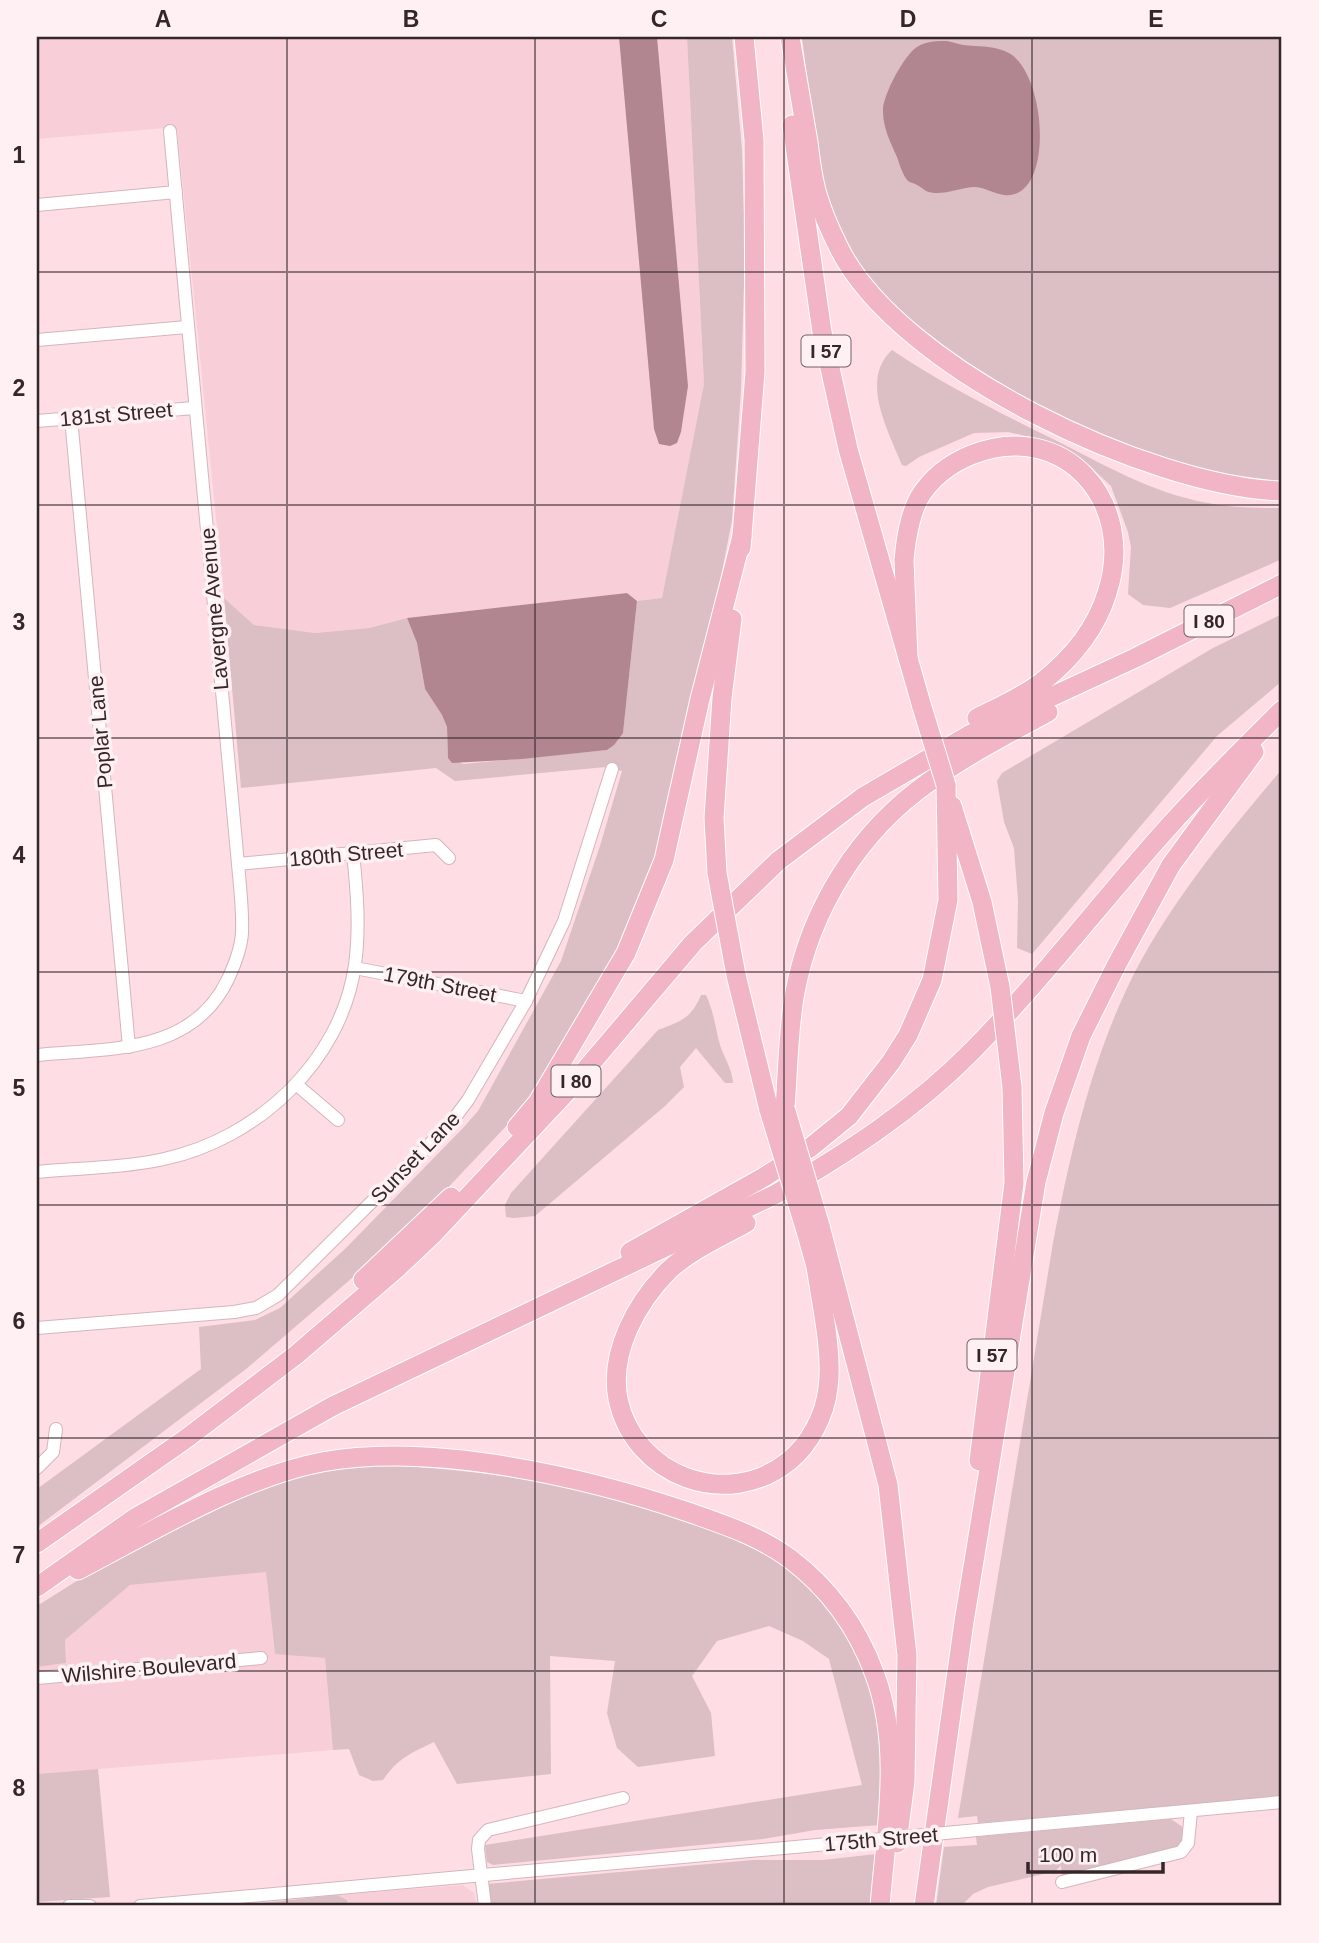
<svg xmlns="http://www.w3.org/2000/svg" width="1319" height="1943" viewBox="0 0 1319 1943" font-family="Helvetica,sans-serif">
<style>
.built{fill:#f8cfd8}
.green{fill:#dcbec5}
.water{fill:#b28691}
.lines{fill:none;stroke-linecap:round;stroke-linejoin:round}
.minor-casing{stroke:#d5b5bd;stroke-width:14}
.highway-casing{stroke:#fff;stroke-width:21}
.minor{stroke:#fff;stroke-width:12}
.highway{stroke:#f1b5c5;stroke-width:19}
.minor-bridge-casing{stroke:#d5b5bd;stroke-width:14;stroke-linecap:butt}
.highway-bridge-casing{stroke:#fff;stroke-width:21;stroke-linecap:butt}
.minor-bridge{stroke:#fff;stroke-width:12}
.highway-bridge{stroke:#f1b5c5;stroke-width:19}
.grid{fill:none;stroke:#34272a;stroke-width:2;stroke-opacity:0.55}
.labels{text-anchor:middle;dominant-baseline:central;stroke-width:7;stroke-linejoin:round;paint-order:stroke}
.shield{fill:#fef0f3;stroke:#716366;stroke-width:2}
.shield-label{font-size:19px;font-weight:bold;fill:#34272a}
.street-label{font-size:21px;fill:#34272a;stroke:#fef0f3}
.neatline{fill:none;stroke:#34272a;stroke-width:2.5}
.grid-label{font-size:23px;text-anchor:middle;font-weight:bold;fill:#34272a}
</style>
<rect width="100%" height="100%" fill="#fedde5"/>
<!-- built -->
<g class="built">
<polygon points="37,37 687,37 704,384 662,598 637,601 627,593 407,618 369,628 315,633 254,625 224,598 177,127 37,139"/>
<polygon points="266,1572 275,1653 325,1658 333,1750 37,1774 37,1667 66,1663 65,1640 130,1585"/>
<polygon points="463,1885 474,1893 477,1906 348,1906 347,1900 337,1895"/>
</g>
<!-- green -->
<g class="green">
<polygon points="687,37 732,37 742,150 745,247 741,390 732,520 701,680 642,906 546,1076 512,1120 440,1196 366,1266 246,1369 37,1527 37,1489 201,1369 199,1327 255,1320 280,1308 346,1248 464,1127 478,1111 561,961 600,846 622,771 606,767 455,781 436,768 241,788 224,598 254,625 315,633 369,628 407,618 417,643 425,689 442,715 447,727 448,757 463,764 607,750 623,732 637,601 662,598 704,384"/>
<polygon points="802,37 1282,37 1282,486 1231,478 1114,445 976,372 916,331 854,262 824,193 816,147"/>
<path d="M 892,350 C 942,384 996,411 1051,438 C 1101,463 1151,493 1208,503 C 1232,508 1258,508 1282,508 L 1282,559 L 1170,608 L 1143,605 L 1128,594 L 1131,547 L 1128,532 L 1111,486 L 1084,461 L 1040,439 L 1008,432 L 974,433 L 919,457 L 906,466 L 902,465 C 889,432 859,380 892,350 Z"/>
<polygon points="1282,614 1282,681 1217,736 1032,954 1017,948 1018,900 1014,848 1004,822 997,781 1002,773 1213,648"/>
<path d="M 1282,769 L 1282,1796 L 978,1823 L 977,1816 L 958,1818 L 1053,1243 C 1071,1150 1092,1056 1136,970 C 1175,896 1229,832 1282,769 Z"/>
<path d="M 701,995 L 706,995 C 714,1012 715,1027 720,1045 C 724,1058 732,1068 733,1083 L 725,1083 L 696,1048 L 680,1067 L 684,1087 L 665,1106 L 535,1216 L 514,1218 L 506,1217 L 505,1205 L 511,1193 L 658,1030 C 681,1021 691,1019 701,995 Z"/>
<path d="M 388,1465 C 439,1468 490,1473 540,1482 C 580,1489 620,1501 659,1512 C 688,1520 722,1528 749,1542 C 801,1570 848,1616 867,1673 C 884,1725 882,1771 880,1825 L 815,1830 L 763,1839 L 493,1865 L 487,1862 L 485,1845 L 862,1785 L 829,1659 L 803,1641 L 769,1626 L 717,1641 L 692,1676 L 711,1713 L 715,1756 L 638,1767 L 617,1748 L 607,1713 L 615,1661 L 550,1656 L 551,1774 L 457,1784 L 434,1742 C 411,1753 398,1758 383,1780 L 373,1781 L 359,1775 L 349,1749 L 333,1750 L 325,1658 L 275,1654 L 266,1572 L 130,1585 L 65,1640 L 66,1663 L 37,1667 L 37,1606 L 102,1565 L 191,1519 L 287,1479 L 335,1467 Z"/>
<polygon points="98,1769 110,1897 37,1902 37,1774"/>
<polygon points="1171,1819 1184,1828 1182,1843 1176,1848 1062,1879 1061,1865 1056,1871 988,1887 973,1894 961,1906 936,1906 944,1847 977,1845 976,1837"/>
<polygon points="876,1854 872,1906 488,1906 487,1884 753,1860 823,1860"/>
<polygon points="337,1895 347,1900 348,1906 234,1906"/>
</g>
<!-- water -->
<g class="water">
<polygon points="619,37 657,37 688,386 681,432 677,443 670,446 659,444 654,429"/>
<path d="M 947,41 C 953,42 957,44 963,45 C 979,47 994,45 1009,53 C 1048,76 1054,201 1004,195 C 994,194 985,187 973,187 C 959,188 940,197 926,191 C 923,189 921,187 917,185 C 914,183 911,183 908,181 C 903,176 899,163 897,157 C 890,141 883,128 883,111 C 882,97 904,55 917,47 C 926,41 937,41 947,41 Z"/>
<polygon points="627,593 637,601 623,733 614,745 607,750 522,759 452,763 448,758 447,727 442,715 425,689 417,643 407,618"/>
</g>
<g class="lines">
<defs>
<g id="minor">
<polyline points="37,205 176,192"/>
<polyline points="37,340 187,327"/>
<polyline points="71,418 129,1047"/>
<polyline points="37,421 194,408"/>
<polyline points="238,864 436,845 449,858"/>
<polyline points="355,968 526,1001"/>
<path d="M 37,1055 C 108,1048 192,1055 228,979 C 235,964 241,949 242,933 C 243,910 240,887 238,864 L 170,131"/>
<polyline points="297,1085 338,1120"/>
<path d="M 37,1172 C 79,1168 123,1168 164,1159 C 257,1139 341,1062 355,965 C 360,927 357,891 353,853"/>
<polyline points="37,1328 234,1312 256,1308 278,1295 450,1124 468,1100 526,1001 564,921 612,769"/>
<polyline points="37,1468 53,1452 56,1429"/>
<polyline points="37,1678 261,1658"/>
<polyline points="956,1832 1282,1802"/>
<polyline points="1062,1882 1181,1852 1188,1843 1191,1811"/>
<polyline points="69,1906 90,1906"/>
<polyline points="140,1906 872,1840"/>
<polyline points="485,1906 478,1849 479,1840 488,1830 623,1798"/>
</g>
<g id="highway">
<path d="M 790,37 C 796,72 802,107 808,142 C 810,159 812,177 817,194 C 822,212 831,232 839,248 C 899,369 1151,487 1282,491"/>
<polyline points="792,125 822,332 848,449 922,707"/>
<polyline points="741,548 755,372 754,140 744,37"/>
<path d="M 908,658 L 904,560 C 906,539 909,517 919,498 C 931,478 949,464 971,455 C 1064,418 1137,502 1107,593 C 1096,629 1071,659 1042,682 C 1022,697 999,707 977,718"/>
<polyline points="952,806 982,902 1000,987"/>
<polyline points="717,873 714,818 722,698 732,619"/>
<polyline points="736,975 769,1110"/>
<path d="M 785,1108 C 788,1069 788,1030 795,992 C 811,908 859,831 929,782 C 966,755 1008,734 1048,712"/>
<polyline points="517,1127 538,1102 626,953 664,860 700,699 742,536"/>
<path d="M 746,1223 C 720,1237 691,1250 669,1270 C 637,1302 609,1352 618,1399 C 634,1476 727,1511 789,1461 C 810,1444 825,1415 828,1388 C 833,1353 821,1302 816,1266"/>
<polyline points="820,1226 888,1485 907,1655 905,1781 897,1843"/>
<polyline points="806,1231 819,1277"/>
<polyline points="630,1252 764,1177 811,1147 849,1116 891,1062 908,1035 932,980 948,900 946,785"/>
<polyline points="363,1280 451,1197"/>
<polyline points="979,1461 1014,1183 1012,1087"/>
<polyline points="37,1543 187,1438 296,1355 396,1269 433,1234 571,1087 693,943 778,861 863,797 971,734 1135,658 1282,584"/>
<path d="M 78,1570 C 151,1532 242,1477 322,1462 C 432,1442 586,1477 691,1513 C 725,1525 759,1536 789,1558 C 829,1588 858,1628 875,1675 C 902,1748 886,1831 880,1906"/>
<path d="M 37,1587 L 135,1518 L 333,1406 L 776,1194 C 846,1154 915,1109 972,1051 C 1043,979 1104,898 1171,824 C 1207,784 1245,747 1282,710"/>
<polyline points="924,1906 964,1622 1036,1182 1054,1113 1081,1036 1117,964 1171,865 1254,752"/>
</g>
</defs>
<!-- minor casing -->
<use href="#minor" class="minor-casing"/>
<!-- highway casing -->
<use href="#highway" class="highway-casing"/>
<!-- minor -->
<use href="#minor" class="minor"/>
<!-- highway -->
<use href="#highway" class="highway"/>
<defs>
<polyline id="minor-bridge" points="872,1840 956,1832"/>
<g id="highway-bridge">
<polyline points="922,707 946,785"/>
<polyline points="717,873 736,975"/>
<polyline points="1000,987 1012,1087"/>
<polyline points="785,1108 820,1226"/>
<polyline points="769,1110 806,1231"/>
</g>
</defs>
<!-- minor-bridge casing -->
<use href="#minor-bridge" class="minor-bridge-casing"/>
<!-- highway-bridge casing -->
<use href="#highway-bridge" class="highway-bridge-casing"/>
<!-- minor-bridge -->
<use href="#minor-bridge" class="minor-bridge"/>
<!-- highway-bridge -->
<use href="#highway-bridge" class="highway-bridge"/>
</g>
<!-- grid -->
<path class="grid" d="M 287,37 L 287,1906M 535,37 L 535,1906M 784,37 L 784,1906M 1032,37 L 1032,1906M 37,272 L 1282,272M 37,505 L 1282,505M 37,738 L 1282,738M 37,972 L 1282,972M 37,1205 L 1282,1205M 37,1438 L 1282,1438M 37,1671 L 1282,1671"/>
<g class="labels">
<!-- shield labels -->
<g class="shield">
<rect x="801.5" y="335.5" width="49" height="31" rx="5"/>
<rect x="1184.5" y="605.5" width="49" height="31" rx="5"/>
<rect x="551.5" y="1065.5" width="49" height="31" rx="5"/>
<rect x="967.5" y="1339.5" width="49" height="31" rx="5"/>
</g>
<g class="shield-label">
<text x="826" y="351">I 57</text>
<text x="1209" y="621">I 80</text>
<text x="576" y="1081">I 80</text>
<text x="992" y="1355">I 57</text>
</g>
<!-- street labels -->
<g class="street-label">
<text transform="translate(116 414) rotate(-5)">181st Street</text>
<text transform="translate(214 609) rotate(-95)">Lavergne Avenue</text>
<text transform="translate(100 732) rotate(-95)">Poplar Lane</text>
<text transform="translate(346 854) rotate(-5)">180th Street</text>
<text transform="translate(440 984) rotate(11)">179th Street</text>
<text transform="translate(415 1157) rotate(-46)">Sunset Lane</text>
<text transform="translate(149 1668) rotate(-5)">Wilshire Boulevard</text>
<text transform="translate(881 1839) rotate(-5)">175th Street</text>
</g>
</g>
<!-- border -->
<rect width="1319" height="1943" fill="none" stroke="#fef0f3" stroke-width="77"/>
<!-- scale -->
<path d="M1028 1862v10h135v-10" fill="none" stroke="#34272a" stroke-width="3.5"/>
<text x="1039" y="1862" font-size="21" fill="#34272a" stroke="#fef0f3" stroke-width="5" paint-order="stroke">100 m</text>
<rect x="38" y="38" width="1242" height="1866" class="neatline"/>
<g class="grid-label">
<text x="163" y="27">A</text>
<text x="411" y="27">B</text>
<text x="659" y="27">C</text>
<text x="908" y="27">D</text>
<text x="1156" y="27">E</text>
<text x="19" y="163">1</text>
<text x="19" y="396">2</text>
<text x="19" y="630">3</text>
<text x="19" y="863">4</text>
<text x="19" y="1096">5</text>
<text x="19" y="1329">6</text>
<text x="19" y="1563">7</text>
<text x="19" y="1796">8</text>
</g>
</svg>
